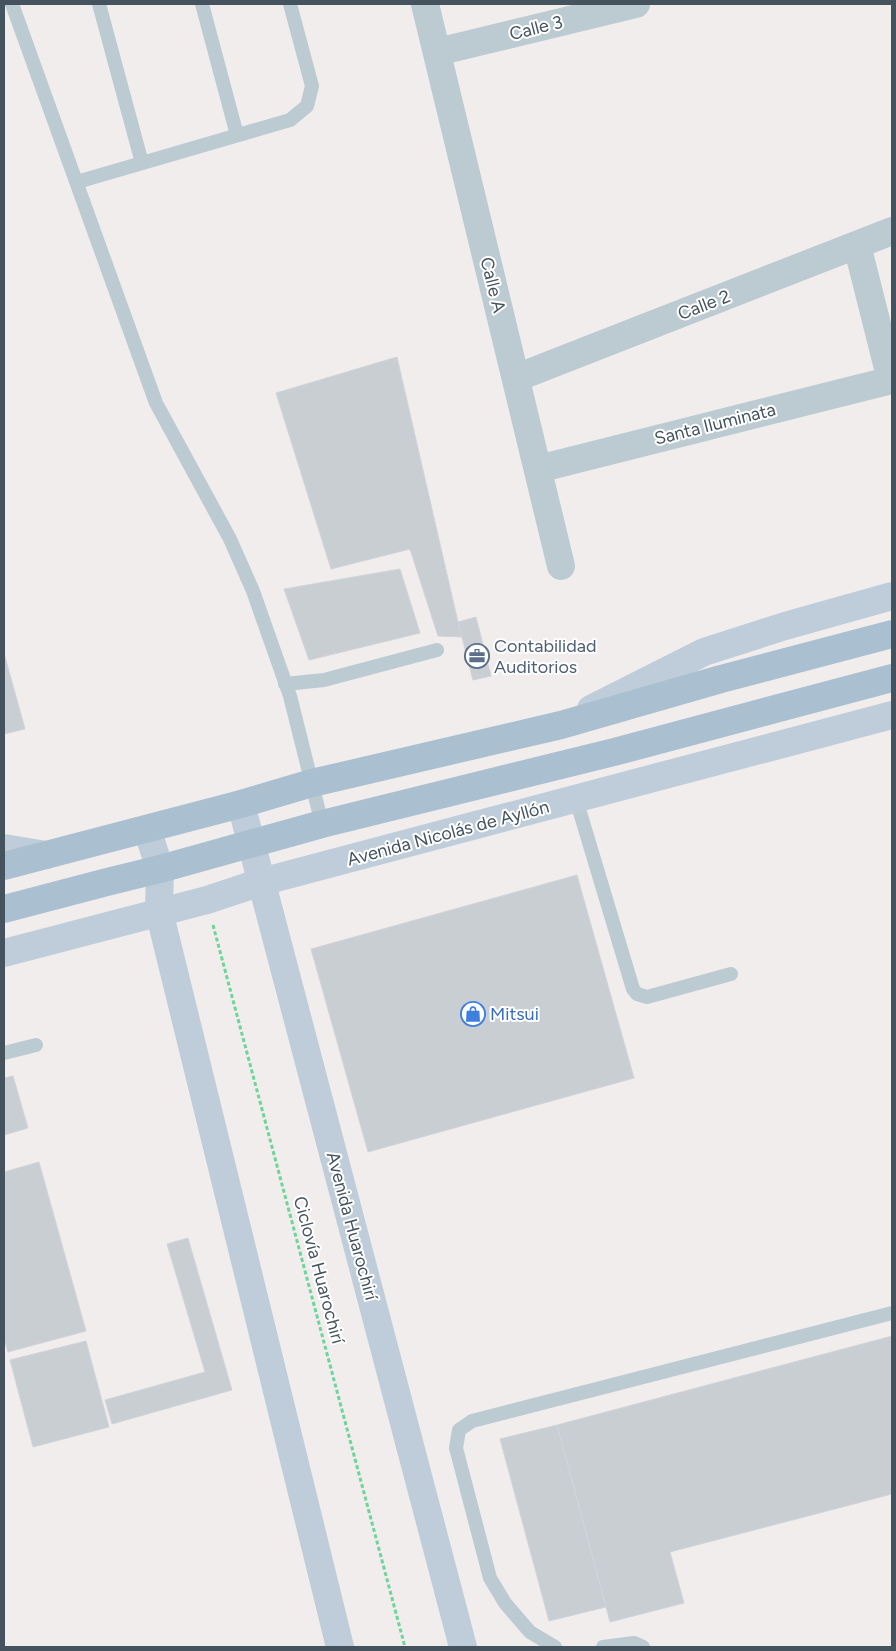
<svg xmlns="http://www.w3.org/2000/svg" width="896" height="1651" viewBox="0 0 896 1651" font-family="Figtree,sans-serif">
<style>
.building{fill:#c9ced3;stroke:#d1d4da}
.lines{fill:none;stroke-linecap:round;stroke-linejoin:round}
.path{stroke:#6bd59a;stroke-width:3;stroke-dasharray:4 2.5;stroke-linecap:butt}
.lane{stroke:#bccad2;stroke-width:14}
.street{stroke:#bccad2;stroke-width:28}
.secondary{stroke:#becdd9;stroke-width:28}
.primary{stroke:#aac0d0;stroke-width:28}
.labels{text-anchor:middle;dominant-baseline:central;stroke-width:4;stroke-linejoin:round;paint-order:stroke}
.street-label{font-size:18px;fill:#44535d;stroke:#fff}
.service-label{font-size:18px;fill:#4e5e75;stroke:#fff;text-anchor:start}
.shop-label{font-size:18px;fill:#366cbe;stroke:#fff;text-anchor:start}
</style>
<rect width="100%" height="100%" fill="#f1eded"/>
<!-- building -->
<g class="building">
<polygon points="397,357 458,622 462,637 438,636 410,549 331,569 276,393"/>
<polygon points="400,569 420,633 309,660 284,589"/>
<polygon points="476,617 491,676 473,680 458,622"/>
<polygon points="4,653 25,729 4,734"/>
<polygon points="577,875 634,1078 368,1152 311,949"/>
<polygon points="13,1076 28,1128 4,1135 4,1078"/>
<polygon points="39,1162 86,1331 8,1352 4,1338 4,1172"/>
<polygon points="188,1238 232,1390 112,1424 105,1400 205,1372 167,1244"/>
<polygon points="892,1336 892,1494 670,1552 684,1603 610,1622 557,1425"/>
<polygon points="86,1341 109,1427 33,1447 10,1360"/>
<polygon points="557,1425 606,1607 549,1621 500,1439"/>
</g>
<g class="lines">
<!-- path -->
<polyline class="path" points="213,925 405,1647"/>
<!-- lane -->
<g class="lane">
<polyline points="12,4 156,403 230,539 253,591 290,696 322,824"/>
<polyline points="99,4 142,163"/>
<polyline points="202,4 237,135"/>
<polyline points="77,182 290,120 307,106 312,86 290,4"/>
<polyline points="285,684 324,680 437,650"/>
<polyline points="576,799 633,989 637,994 647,997 731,974"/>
<polyline points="4,1053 36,1045"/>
<polyline points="555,1647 530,1632 505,1603 490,1578 456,1448 459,1430 472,1421 892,1313"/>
<polyline points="603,1647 634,1643 643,1647"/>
</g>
<!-- street -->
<g class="street">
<polyline points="425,4 561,566"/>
<polyline points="437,52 636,4"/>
<polyline points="857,245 891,380"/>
<polyline points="516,378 892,231"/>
<polyline points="538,469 892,380"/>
</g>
<!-- secondary -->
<g class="secondary">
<polyline points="591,709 704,652 785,626 892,596"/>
<polyline points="241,804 463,1647"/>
<polyline points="147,829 160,869 159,911 340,1647"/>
<polyline points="4,848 46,855"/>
<polyline points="4,953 207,900 261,882 892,715"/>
</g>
<!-- primary -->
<g class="primary">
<polyline points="4,866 241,804 312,783 561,725 721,679 892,634"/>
<polyline points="4,909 107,882 160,869 322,824 614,752 892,678"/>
</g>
</g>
<!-- icons -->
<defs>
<symbol id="office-ring" viewBox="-11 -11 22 22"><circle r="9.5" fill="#fff" stroke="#5c6f8a" stroke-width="1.5"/><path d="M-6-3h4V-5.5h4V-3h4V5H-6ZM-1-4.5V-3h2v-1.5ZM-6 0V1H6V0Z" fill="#5c6f8a"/></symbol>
<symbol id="shop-ring" viewBox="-11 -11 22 22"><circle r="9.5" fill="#fff" stroke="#3f7fe0" stroke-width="1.5"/><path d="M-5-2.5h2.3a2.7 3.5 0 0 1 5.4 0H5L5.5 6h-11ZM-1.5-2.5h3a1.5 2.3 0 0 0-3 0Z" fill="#3f7fe0"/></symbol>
</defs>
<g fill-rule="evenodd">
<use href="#office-ring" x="463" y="642" width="28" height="28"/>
<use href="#shop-ring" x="459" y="1000" width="28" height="28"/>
</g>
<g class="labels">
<!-- street labels -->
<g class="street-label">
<text transform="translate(536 28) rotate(-14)">Calle 3</text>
<text transform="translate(493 285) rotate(76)">Calle A</text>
<text transform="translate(704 305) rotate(-21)">Calle 2</text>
<text transform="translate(715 424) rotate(-14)">Santa Iluminata</text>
<text transform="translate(448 833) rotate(-15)">Avenida Nicolás de Ayllón</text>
<text transform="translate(352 1226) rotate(75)">Avenida Huarochirí</text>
<text transform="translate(319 1270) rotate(75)">Ciclovía Huarochirí</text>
</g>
<!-- service labels -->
<g class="service-label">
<text x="494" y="646">Contabilidad<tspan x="494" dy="21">Auditorios</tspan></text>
</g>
<!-- shop labels -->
<g class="shop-label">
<text x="490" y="1014">Mitsui</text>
</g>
</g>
<!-- border -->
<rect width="896" height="1651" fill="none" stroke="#44535d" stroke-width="10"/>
</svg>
